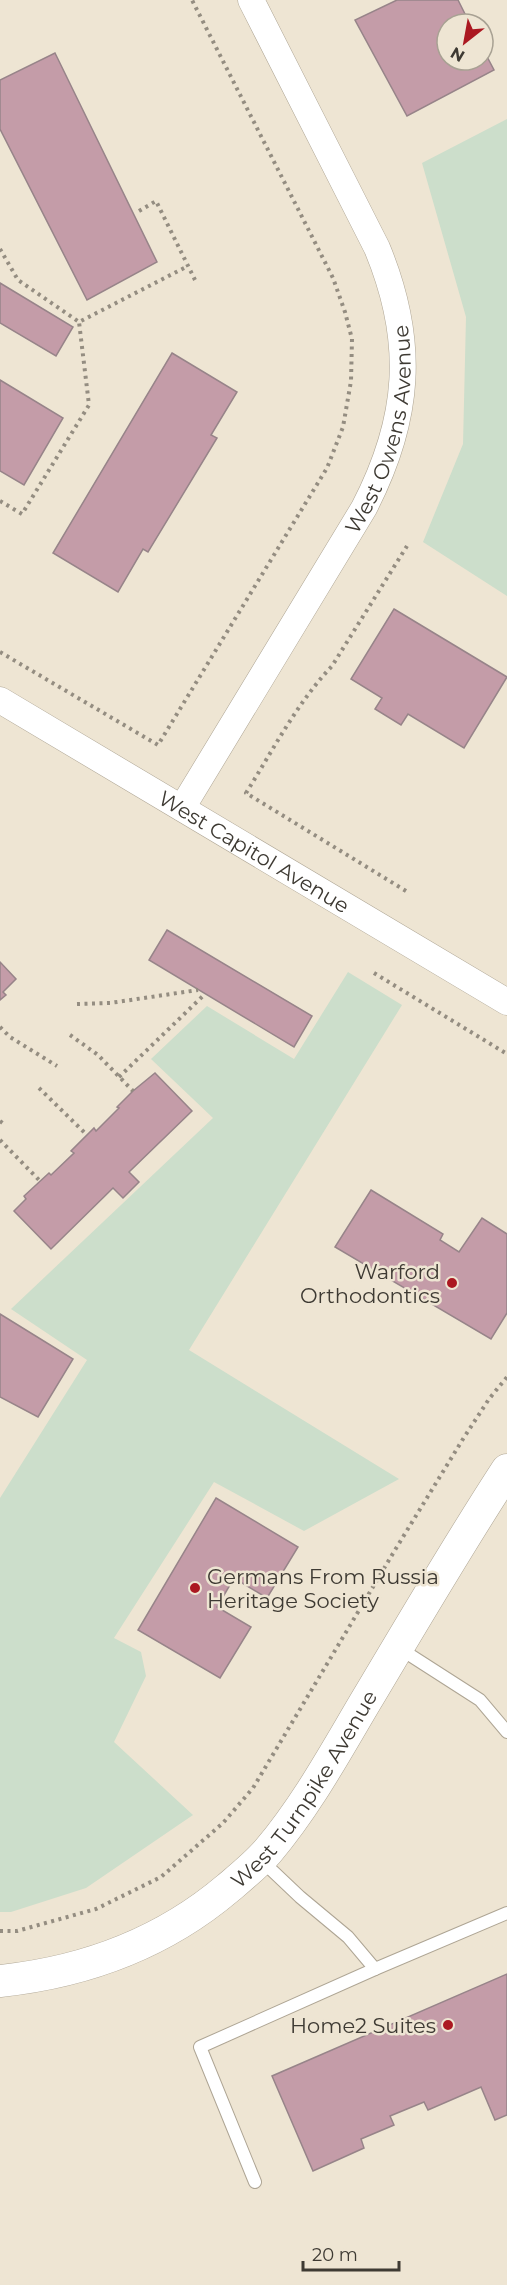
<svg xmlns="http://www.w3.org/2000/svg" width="507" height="2285" viewBox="0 0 507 2285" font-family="Montserrat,sans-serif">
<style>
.green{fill:#ccdecb}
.building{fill:#c49ca8;stroke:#978489;stroke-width:1.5}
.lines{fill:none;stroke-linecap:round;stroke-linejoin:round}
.service-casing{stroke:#aea594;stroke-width:14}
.minor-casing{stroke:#aea594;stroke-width:27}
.tertiary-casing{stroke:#aea594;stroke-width:33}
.path{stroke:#948d81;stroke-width:4;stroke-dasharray:3 4.5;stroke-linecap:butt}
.service{stroke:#fff;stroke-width:12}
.minor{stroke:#fff;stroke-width:26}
.tertiary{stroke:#fff;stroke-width:32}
.poi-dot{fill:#ab1821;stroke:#eee5d3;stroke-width:2}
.labels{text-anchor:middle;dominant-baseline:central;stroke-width:5;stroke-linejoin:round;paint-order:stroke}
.street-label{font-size:21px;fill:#3e3a33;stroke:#eee5d3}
.poi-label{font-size:21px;fill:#3e3a33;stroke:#eee5d3;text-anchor:end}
</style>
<rect width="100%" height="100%" fill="#eee5d3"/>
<!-- green -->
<g class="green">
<polygon points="507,119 507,596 423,542 463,444 466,317 422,163"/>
<polygon points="348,972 402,1005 189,1350 399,1479 304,1531 214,1482 114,1638 141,1652 146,1676 114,1742 193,1815 86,1888 11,1912 0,1912 0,1498 87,1360 11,1309 213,1118 151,1059 207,1006 294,1059"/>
</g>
<!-- building -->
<g class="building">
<polygon points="397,0 458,0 470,24 447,24 447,60 483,60 483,49 494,70 407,116 355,20"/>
<polygon points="55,53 157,262 87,300 0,129 0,80"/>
<polygon points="0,283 73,327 56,356 0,323"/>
<polygon points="172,353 237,392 211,435 217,438 148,552 143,549 118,592 53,553"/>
<polygon points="0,380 63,418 24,485 0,471"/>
<polygon points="394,609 507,677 464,748 408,714 401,725 375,709 382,698 351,679"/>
<polygon points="167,930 312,1016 294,1047 149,960"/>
<polygon points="0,962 16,979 3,992 6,995 0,1000"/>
<polygon points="155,1073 192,1111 129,1172 139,1182 123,1198 113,1188 51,1249 14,1211 26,1199 24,1196 49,1173 51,1175 74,1153 71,1151 94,1128 96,1131 119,1108 117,1107 133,1091"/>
<polygon points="371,1190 443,1234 440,1240 459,1252 482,1218 507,1234 507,1313 491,1339 335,1247"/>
<polygon points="0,1314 73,1359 38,1417 0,1397"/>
<polygon points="216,1498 298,1547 267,1598 234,1578 217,1607 251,1627 220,1678 138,1630"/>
<polygon points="507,1974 507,2115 495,2120 481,2087 428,2110 424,2102 390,2116 394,2125 361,2139 364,2148 313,2171 272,2076"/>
</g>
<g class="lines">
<defs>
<g id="service">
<polyline points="399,1648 480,1700 507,1732"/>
<polyline points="261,1860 300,1897 348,1937 375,1969 507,1913"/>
<polyline points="255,2182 200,2047 375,1969"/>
</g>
<g id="minor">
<path id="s1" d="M 0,700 L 507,1002"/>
<path id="s2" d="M 182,808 L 364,508 C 410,419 416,342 377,248 L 251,0"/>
</g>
<g id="tertiary">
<path id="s3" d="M 0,1981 C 85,1972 162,1944 228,1888 C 241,1877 256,1865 268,1851 C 307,1805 336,1751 367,1699 C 413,1622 458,1545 507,1470"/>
</g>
</defs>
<!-- service casing -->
<use href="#service" class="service-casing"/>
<!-- minor casing -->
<use href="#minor" class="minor-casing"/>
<!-- tertiary casing -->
<use href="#tertiary" class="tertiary-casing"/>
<!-- path -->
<g class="path">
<polyline points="139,211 156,201 195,280"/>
<polyline points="0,249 18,280 79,322 188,266"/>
<polyline points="0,501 22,514 89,405 79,322"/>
<polyline points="0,652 158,745 327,468 343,427 351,381 352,339 345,312 333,278 192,0"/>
<path d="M 406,891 L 246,793 C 273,750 297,703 332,666 L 407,546"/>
<polyline points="374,973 507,1054"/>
<polyline points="77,1004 110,1003 198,990"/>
<polyline points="0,1027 10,1037 57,1066"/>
<polyline points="70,1035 98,1055 133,1091"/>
<polyline points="119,1077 205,994"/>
<polyline points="39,1088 87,1135"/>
<polyline points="0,1121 4,1124"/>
<polyline points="0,1140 40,1181"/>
<polyline points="0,1931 17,1931 96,1909 161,1877 223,1823 253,1788 395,1550 463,1439 489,1399 507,1377"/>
</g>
<!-- service -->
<use href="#service" class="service"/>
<!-- minor -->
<use href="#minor" class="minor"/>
<!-- tertiary -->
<use href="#tertiary" class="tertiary"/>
</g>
<!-- markers -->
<g class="poi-dot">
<circle cx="452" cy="1283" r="6"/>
<circle cx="195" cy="1588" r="6"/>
<circle cx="448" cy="2025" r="6"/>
</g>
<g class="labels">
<!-- street labels -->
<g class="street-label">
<text stroke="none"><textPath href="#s2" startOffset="432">West Owens Avenue</textPath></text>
<text stroke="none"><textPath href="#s1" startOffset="296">West Capitol Avenue</textPath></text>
<text stroke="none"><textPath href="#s3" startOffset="376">West Turnpike Avenue</textPath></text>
</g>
<!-- poi labels -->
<g class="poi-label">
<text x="440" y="1271">Warford<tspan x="440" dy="24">Orthodontics</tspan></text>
<text x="207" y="1576" text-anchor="start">Germans From Russia<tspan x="207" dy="24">Heritage Society</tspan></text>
<text x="436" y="2025">Home2 Suites</text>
</g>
</g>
<!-- north arrow -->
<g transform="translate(465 42) rotate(211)"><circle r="28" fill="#eee5d3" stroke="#a8a193" stroke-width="1.5"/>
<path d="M0-4.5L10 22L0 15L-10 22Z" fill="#ab1821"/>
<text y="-9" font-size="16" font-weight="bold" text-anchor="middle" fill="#3e3a33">N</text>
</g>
<!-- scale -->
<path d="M303 2261v9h96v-9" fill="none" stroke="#3e3a33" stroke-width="3"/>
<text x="312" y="2261" font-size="18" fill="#3e3a33" stroke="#eee5d3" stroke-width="4.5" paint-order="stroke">20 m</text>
</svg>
